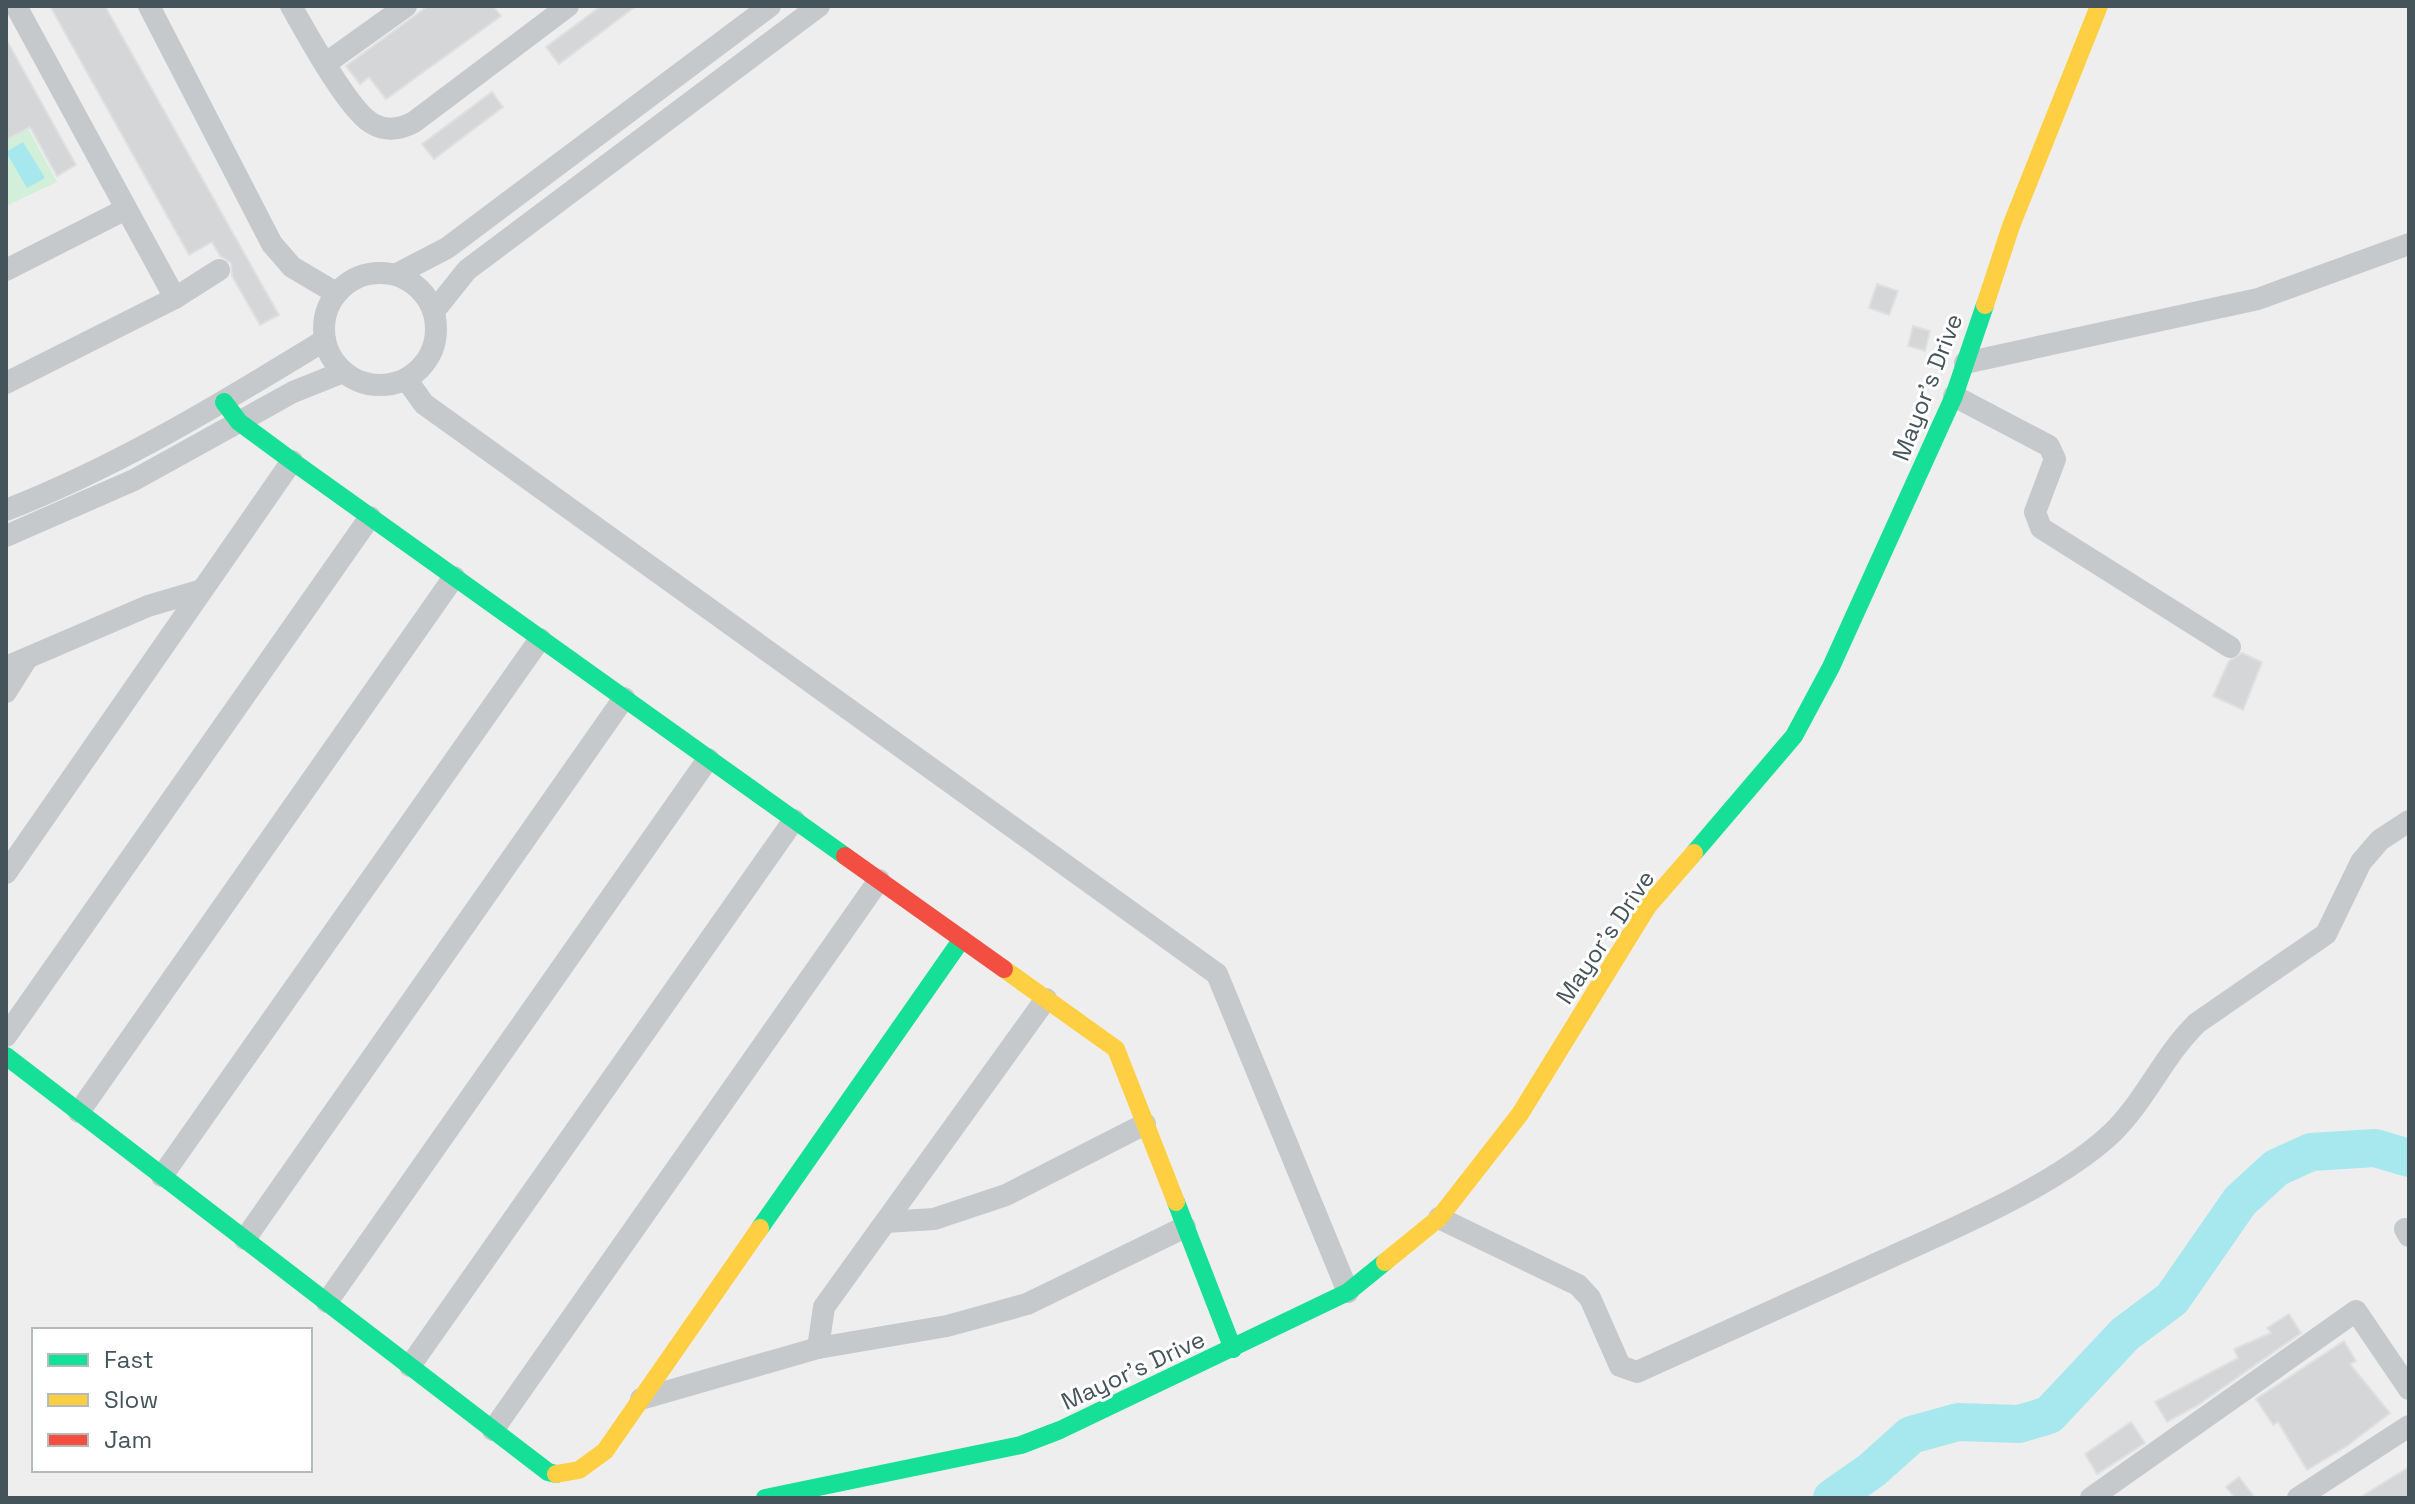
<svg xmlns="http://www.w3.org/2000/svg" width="2415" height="1504" viewBox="0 0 2415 1504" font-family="'Space Grotesk',sans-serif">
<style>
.green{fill:#d2efd9}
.water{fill:#a6e8ee}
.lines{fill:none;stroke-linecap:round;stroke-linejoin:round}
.river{stroke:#a6e8ee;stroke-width:38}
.building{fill:#d5d6d7;stroke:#e0e0e1;stroke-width:2}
.street{stroke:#c5c9cb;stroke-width:22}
.fast{stroke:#16e098;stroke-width:18}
.slow{stroke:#ffcf43;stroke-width:18}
.jam{stroke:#f24e42;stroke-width:18}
.labels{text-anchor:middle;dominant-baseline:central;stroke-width:6;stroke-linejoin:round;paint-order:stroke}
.street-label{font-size:24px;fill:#45545b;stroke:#fff}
</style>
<rect width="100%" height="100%" fill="#efeeee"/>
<!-- green -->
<polygon class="green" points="6,88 57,182 6,206"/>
<!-- water -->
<polygon class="water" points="23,142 45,178 27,188 6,152"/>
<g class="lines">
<!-- river -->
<polyline class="river" points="1832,1498 1872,1470 1911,1435 1958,1422 2019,1424 2049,1415 2125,1334 2172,1299 2240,1201 2276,1168 2311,1152 2375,1148 2409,1158"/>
</g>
<!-- building -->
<g class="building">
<polygon points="50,6 105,6 279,315 260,325 232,276 231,263 220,256 212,242 189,255"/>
<polygon points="428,6 493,6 501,16 386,99 369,77 360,84 346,66"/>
<polygon points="601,6 636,6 559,64 546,47"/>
<polygon points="6,39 76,165 57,176 30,127 6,140"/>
<polygon points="492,92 503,107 434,159 422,144"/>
<polygon points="1877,284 1898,291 1889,315 1869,308"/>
<polygon points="1913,326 1930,331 1925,351 1908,346"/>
<polygon points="2242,653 2262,662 2243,710 2213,696 2229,661"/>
<polygon points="2289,1314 2301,1333 2198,1405 2167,1422 2155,1402 2238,1358 2234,1349 2271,1333 2267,1328"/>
<polygon points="2344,1341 2356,1361 2350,1364 2390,1413 2347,1446 2307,1470 2278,1422 2273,1425 2256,1399"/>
<polygon points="2131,1422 2145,1443 2097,1474 2085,1454"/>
<polygon points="2409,1467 2409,1498 2359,1498"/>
<polygon points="2239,1477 2255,1498 2235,1498 2226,1487"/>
</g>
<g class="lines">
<!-- street -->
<g class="street">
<polyline points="16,6 175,298"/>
<polyline points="149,6 272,244 292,267 336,293"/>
<path d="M 291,6 C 306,32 349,112 373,124 C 387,132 401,129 414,122 L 568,6"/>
<polyline points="325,64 406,6"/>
<polyline points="6,270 126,209"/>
<circle cx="380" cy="329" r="56"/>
<polyline points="397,274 447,248 770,6"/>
<polyline points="435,310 467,270 819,6"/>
<polyline points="1965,363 2258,299 2409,244"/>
<polyline points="406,379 424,404 1217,974 1348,1292"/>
<polyline points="6,383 175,298 219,270"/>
<polyline points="1954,396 2049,446 2055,459 2035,512 2041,528 2230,647"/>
<path d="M 6,510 C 119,466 222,403 325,340"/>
<polyline points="6,536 134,480 293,392 343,372"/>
<polyline points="6,667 148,606 202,590"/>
<polyline points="6,692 26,660"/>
<polyline points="6,873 292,461"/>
<polyline points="6,1036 370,517"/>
<polyline points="79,1112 454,577"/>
<polyline points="162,1176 540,639"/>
<path d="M 1439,1218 L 1578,1285 L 1590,1298 L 1620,1366 L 1637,1372 C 1722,1334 1806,1295 1891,1257 C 1959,1226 2058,1184 2112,1133 C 2146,1100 2163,1056 2197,1023 L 2326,934 L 2361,862 L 2380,840 L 2409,821"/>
<polyline points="886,1222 934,1219 1006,1195 1145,1124"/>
<polyline points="2405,1229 2409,1236"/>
<polyline points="245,1239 624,698"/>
<polyline points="327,1302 708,759"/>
<polyline points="818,1348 824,1307 1046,999"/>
<polyline points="410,1366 794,820"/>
<polyline points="641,1399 818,1348 947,1326 1027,1304 1185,1227"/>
<polyline points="493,1430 879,880"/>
<polyline points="2091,1498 2356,1311 2409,1389"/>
<polyline points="2298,1498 2409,1426"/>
</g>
<!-- fast -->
<g class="fast">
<polyline points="224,402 239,422 292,461 845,856"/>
<polyline points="1694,853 1794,736 1831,667 1954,396 1985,305"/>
<polyline points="6,1056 548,1472 556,1474"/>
<polyline points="1176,1202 1233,1349"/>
<polyline points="760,1228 962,939"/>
<polyline points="765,1498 1021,1445 1060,1430 1348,1292 1385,1262"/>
</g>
<!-- slow -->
<g class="slow">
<polyline points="1985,305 2011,226 2099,6"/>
<polyline points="1004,969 1116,1049 1176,1202"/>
<polyline points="1385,1262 1439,1218 1520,1114 1648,906 1694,853"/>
<polyline points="556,1474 579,1470 605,1451 760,1228"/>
</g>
<!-- jam -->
<polyline class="jam" points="845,856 1004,969"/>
</g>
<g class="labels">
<!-- street labels -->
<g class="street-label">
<text transform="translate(1927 387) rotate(-69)">Mayor's Drive</text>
<text transform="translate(1605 937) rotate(-56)">Mayor's Drive</text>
<text transform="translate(1133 1370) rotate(-25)">Mayor's Drive</text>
</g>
</g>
<!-- border -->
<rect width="2415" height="1504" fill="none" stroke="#45545b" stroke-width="16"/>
<!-- legend -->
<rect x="32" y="1328" width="280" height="144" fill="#ffffff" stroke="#b5bbbd" stroke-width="2"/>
<rect x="48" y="1354" width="40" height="12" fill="#16e098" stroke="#b5bbbd" stroke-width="2"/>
<text x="104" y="1368" font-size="24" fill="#45545b">Fast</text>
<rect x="48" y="1394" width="40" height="12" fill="#ffcf43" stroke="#b5bbbd" stroke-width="2"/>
<text x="104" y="1408" font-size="24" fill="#45545b">Slow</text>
<rect x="48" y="1434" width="40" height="12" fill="#f24e42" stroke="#b5bbbd" stroke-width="2"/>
<text x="104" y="1448" font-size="24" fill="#45545b">Jam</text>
</svg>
